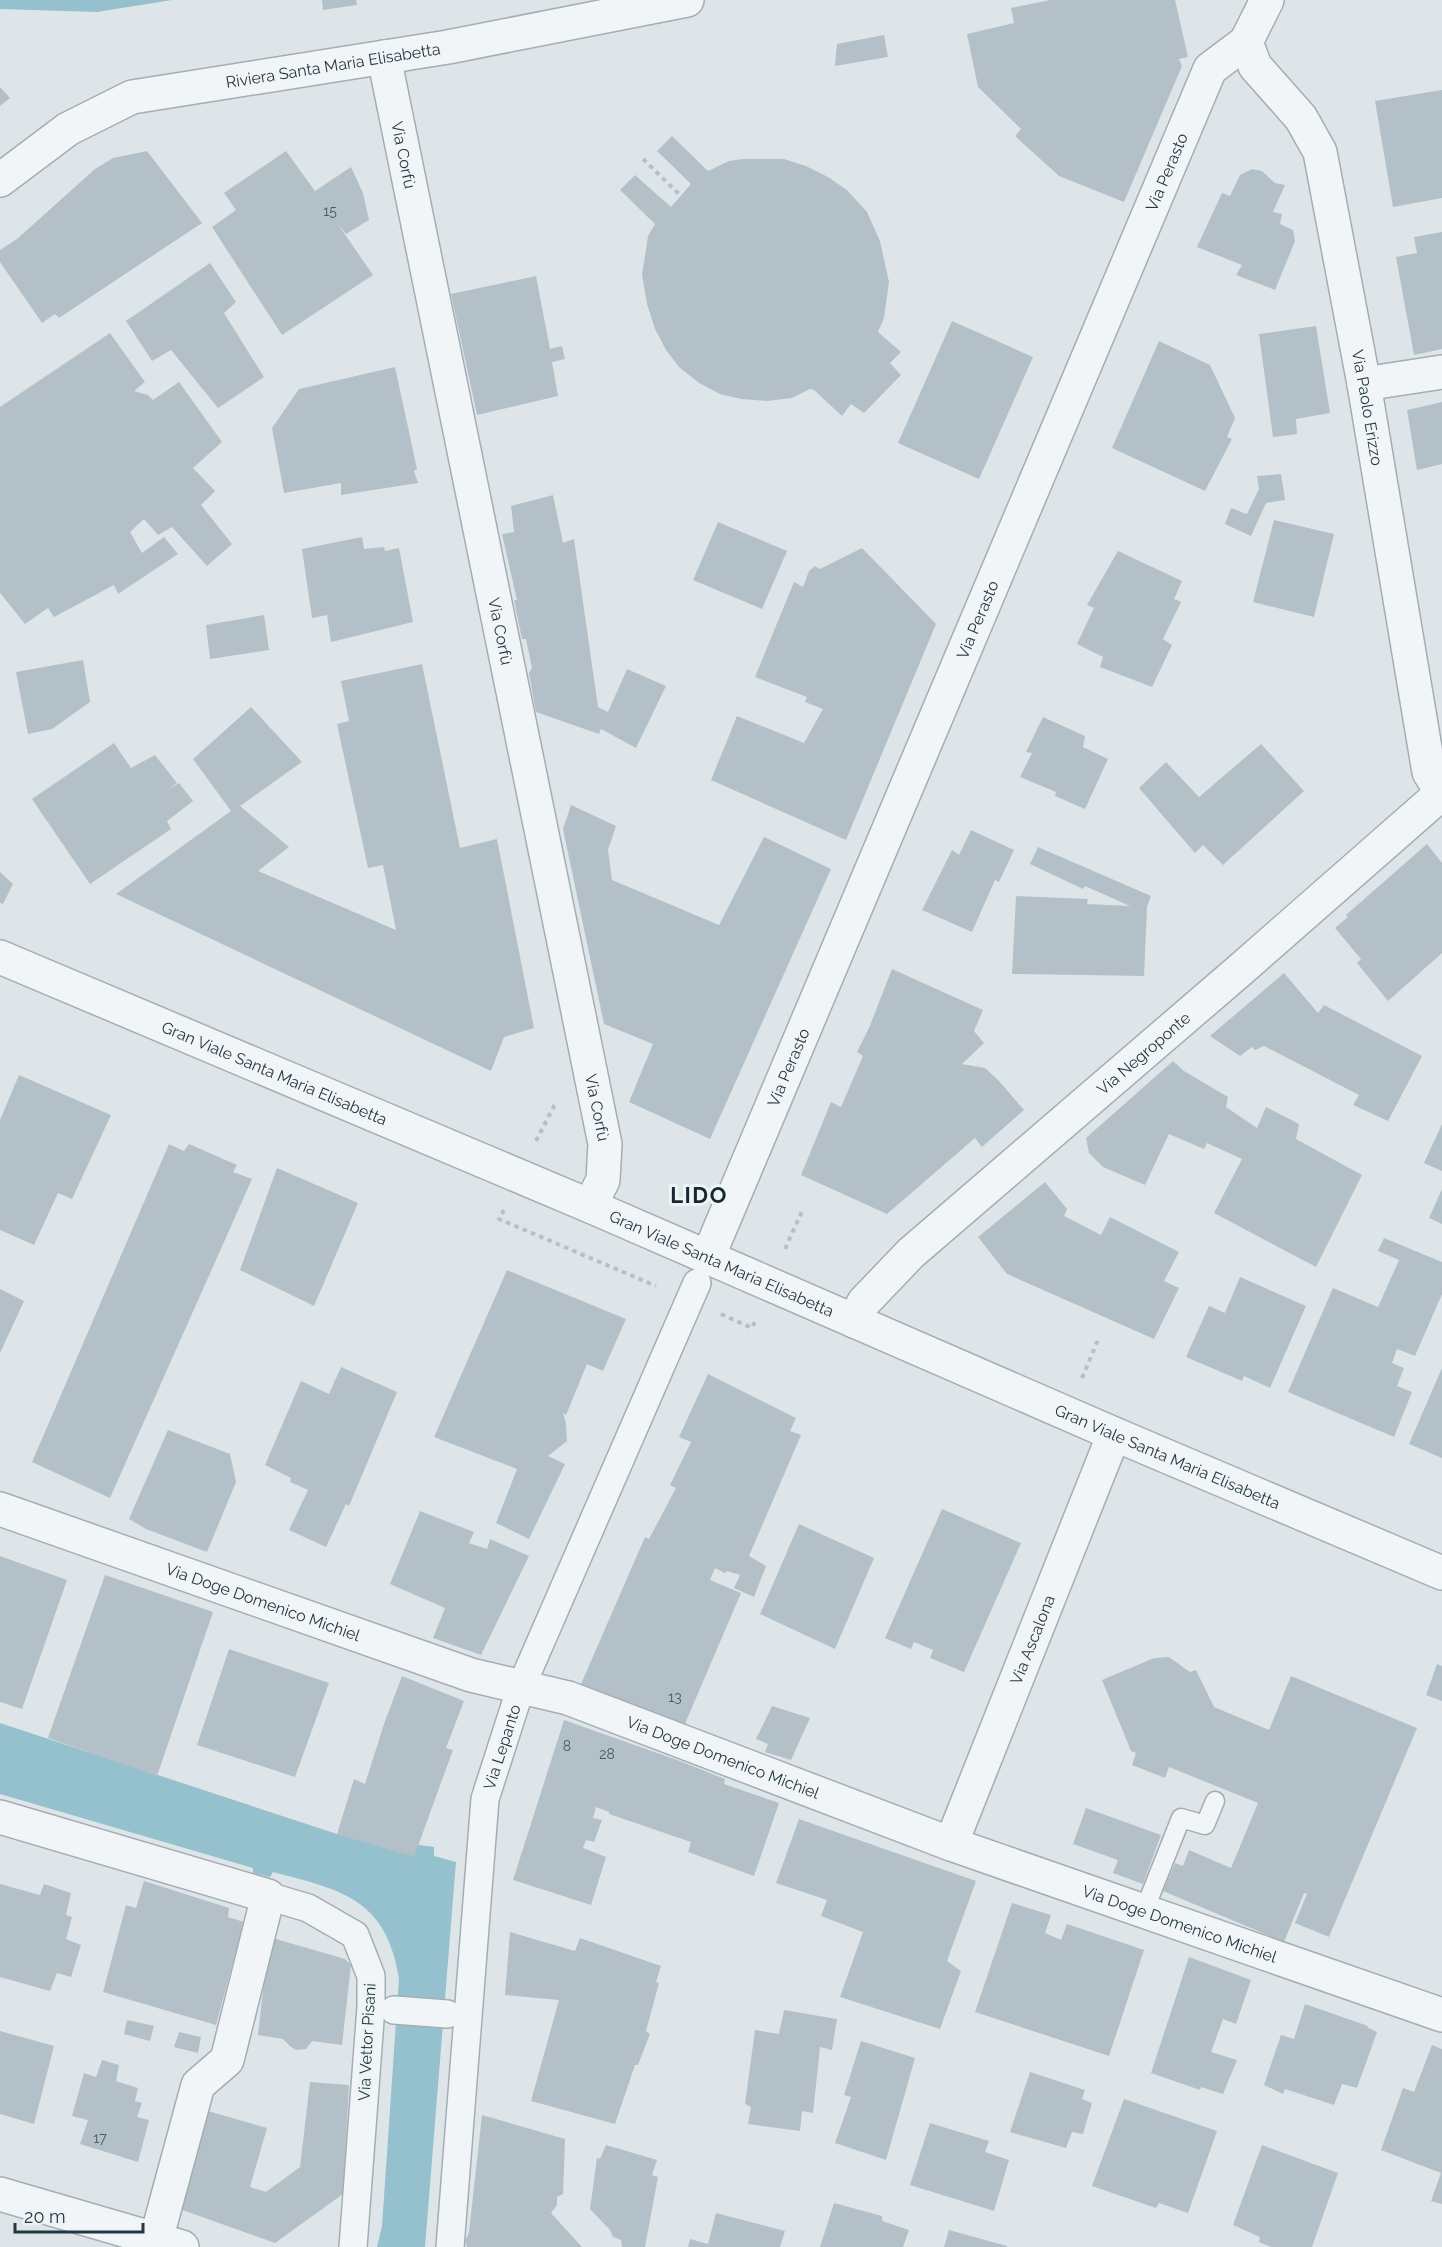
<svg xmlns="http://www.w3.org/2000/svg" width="1442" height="2247" viewBox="0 0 1442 2247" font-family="Raleway,sans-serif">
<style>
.water{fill:#94c1cd}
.building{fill:#b4c0c7}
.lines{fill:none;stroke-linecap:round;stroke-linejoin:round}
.service-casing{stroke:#a3aeb4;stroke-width:21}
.pedestrian-casing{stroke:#a3aeb4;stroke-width:30}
.minor-casing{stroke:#a3aeb4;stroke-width:36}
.tertiary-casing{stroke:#a3aeb4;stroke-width:36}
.path{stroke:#b8c0c4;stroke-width:4;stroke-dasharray:4.5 4.5;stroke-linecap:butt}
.service{stroke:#f1f5f7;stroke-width:18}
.pedestrian{stroke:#f1f5f7;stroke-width:27}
.minor{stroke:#f1f5f7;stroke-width:33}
.tertiary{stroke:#f1f5f7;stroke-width:33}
.labels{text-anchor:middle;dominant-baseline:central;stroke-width:6;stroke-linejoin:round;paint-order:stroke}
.number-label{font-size:14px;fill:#495a63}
.street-label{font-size:16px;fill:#253842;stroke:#edf4f6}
.district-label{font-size:22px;font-weight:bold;letter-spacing:1.5px;fill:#182832;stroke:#edf4f6}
</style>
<rect width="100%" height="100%" fill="#dee5e9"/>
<!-- water -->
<g class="water">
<polygon points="0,0 172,0 97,12 0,9"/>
<path d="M 0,1723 L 337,1834 L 434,1847 L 434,1856 L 456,1862 L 425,2247 L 377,2247 L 382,2226 L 399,1978 C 386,1898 341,1890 273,1872 L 270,1877 L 253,1873 L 253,1868 L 0,1794 Z"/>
</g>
<!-- building -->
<g class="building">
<polygon points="322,0 356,0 357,5 323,10"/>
<polygon points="1050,0 1175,0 1188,57 1179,59 1182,66 1124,202 1059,176 1015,136 1021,129 978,87 967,34 1014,23 1011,8"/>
<polygon points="884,35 888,57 835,66 837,44"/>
<polygon points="0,87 10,98 0,106"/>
<polygon points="1442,90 1442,198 1393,207 1375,101"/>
<polygon points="672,136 708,171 729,161 742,159 784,159 806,166 828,177 847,190 867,212 880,241 889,282 884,318 878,332 901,352 890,363 901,375 864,413 851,404 842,416 814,390 810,389 792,398 767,401 741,399 720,394 699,383 679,367 666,350 655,329 647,304 642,275 648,236 655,224 620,190 635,175 671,207 691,184 657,151"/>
<polygon points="147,151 202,223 59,318 55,314 42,323 0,262 0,250 17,239 95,169 113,158"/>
<polygon points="286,151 315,191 351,167 363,193 369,220 346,234 337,223 373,275 282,335 212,227 236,210 224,193"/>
<polygon points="1252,169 1262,171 1275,183 1285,185 1273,212 1282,214 1280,224 1293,230 1295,241 1275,290 1236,275 1242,265 1197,247 1222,193 1230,196 1240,175"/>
<polygon points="1442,232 1442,349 1414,355 1396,257 1417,253 1414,237"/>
<polygon points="210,263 236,302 224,313 264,377 218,408 171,350 152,361 126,321"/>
<polygon points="536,276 550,349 562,346 565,359 552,362 558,396 477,415 451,294"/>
<polygon points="952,321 1033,357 979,479 898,443"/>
<polygon points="1316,326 1330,413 1296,419 1297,434 1273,437 1259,334"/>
<polygon points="110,333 145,382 134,391 148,395 153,400 179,382 222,442 193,468 215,491 201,505 232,544 207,566 172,527 158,535 144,519 130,532 142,553 164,537 178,554 118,594 114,585 54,617 48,608 25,624 0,593 0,407"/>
<polygon points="1159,341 1210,365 1235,418 1227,437 1232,439 1205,491 1112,448"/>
<polygon points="395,367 417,469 414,471 418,483 341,495 341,483 284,493 272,428 299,389"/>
<polygon points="1442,402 1442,464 1417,470 1407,410"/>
<polygon points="1281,474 1285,500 1266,503 1251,536 1225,524 1231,508 1247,514 1259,489 1257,476"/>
<polygon points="553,495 563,543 574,539 598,707 608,712 627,669 666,686 636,748 601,729 599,734 536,712 529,673 532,668 526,639 522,639 514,600 517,600 502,534 514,532 511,506"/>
<polygon points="1274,520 1334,534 1314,617 1253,602"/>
<polygon points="718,522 787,551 762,609 693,580"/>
<polygon points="362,537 364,549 384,547 385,551 399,548 413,622 331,642 327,615 312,618 302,549"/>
<polygon points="862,548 936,624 846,840 711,780 737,716 804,743 823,709 805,702 807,697 755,677 794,582 803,587 809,571 815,566 820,569"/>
<polygon points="1118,551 1182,581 1174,599 1181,602 1163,639 1172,645 1152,687 1100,667 1103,657 1077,644 1094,608 1087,605"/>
<polygon points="264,615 269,650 210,659 206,625"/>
<polygon points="83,660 90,702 52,729 28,734 16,672"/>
<polygon points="422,664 460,848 497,839 534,1028 504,1037 491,1071 116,894 231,811 193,759 251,707 302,762 240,806 289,847 258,871 396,930 383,865 368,868 337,724 349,721 341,681"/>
<polygon points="1043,717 1085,736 1083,747 1108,759 1085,809 1055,796 1056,792 1020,777 1032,753 1026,752"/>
<polygon points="114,743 131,768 155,755 177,783 169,789 179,783 193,801 167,821 171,829 90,884 32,799"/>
<polygon points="1261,744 1304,791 1223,865 1203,845 1195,853 1139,788 1166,762 1199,797"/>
<polygon points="571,805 616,826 608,850 612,880 719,925 764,837 831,869 710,1139 629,1102 653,1044 604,1024 563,829"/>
<polygon points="971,830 1014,850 999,882 995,880 972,932 922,910 952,850 959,855"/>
<polygon points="1427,844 1442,863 1442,953 1388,1001 1357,963 1361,959 1335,928 1348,917 1346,915"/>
<polygon points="1038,847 1151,896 1147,907 1144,976 1012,974 1016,896 1088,899 1087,904 1130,906 1085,886 1083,889 1030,864"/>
<polygon points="0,872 13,884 3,904 0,903"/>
<polygon points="892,969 983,1010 974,1031 984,1043 962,1064 985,1068 998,1080 1024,1110 982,1147 975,1138 887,1214 801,1175 831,1102 841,1107 863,1056 857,1052 869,1028"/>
<polygon points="1284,973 1318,1013 1324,1005 1422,1056 1388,1121 1353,1105 1359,1095 1264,1046 1255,1050 1252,1047 1240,1056 1210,1036"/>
<polygon points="1173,1061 1184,1071 1228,1097 1226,1107 1257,1128 1266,1107 1299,1124 1296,1139 1362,1175 1316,1267 1214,1213 1242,1159 1207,1143 1204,1149 1169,1134 1145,1185 1103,1167 1089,1153 1086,1138"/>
<polygon points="19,1075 111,1115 72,1199 58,1193 34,1245 0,1230 0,1120"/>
<polygon points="1442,1124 1442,1171 1424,1163"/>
<polygon points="169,1144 184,1151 189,1144 237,1165 233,1172 252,1179 110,1498 32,1462"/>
<polygon points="277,1168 358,1203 314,1306 240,1270"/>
<polygon points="1045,1182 1067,1209 1064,1216 1070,1219 1101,1235 1110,1217 1179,1252 1164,1281 1179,1288 1154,1339 1007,1274 978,1237"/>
<polygon points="1442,1189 1442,1224 1429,1218"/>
<polygon points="1384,1238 1442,1262 1442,1294 1415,1356 1397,1349 1392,1363 1404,1368 1397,1386 1412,1392 1394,1437 1288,1392 1333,1288 1378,1307 1399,1260 1378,1251"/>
<polygon points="507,1270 626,1319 603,1371 587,1364 566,1415 563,1413 566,1423 567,1441 548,1456 565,1464 529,1539 496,1523 517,1469 434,1437"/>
<polygon points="1240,1277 1306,1306 1270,1388 1244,1376 1242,1381 1186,1357 1209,1306 1225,1313"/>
<polygon points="0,1289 24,1301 0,1353"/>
<polygon points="341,1367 397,1392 349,1506 346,1504 326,1547 289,1530 308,1490 290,1482 291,1478 265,1465 301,1381 329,1394"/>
<polygon points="1442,1368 1442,1458 1409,1444"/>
<polygon points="708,1374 796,1418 790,1431 801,1435 749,1556 766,1566 754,1597 734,1588 740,1575 727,1571 725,1573 715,1568 710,1580 741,1593 684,1726 581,1684 645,1537 649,1539 676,1488 670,1485 691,1442 679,1437"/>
<polygon points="168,1430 230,1454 236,1482 207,1552 146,1529 129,1519"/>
<polygon points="942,1509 1021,1543 964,1672 930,1658 933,1650 914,1642 911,1649 885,1638"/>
<polygon points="420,1511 474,1532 469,1543 487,1549 490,1539 529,1556 481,1655 433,1638 445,1608 390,1584"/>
<polygon points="799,1524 874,1558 835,1649 760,1614"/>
<polygon points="0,1556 67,1580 22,1709 0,1702"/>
<polygon points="105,1575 213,1612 157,1776 48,1738"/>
<polygon points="229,1649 329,1683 295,1777 197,1745"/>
<polygon points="1169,1657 1190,1672 1196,1670 1214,1707 1269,1730 1291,1676 1417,1728 1329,1937 1295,1923 1307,1894 1304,1893 1284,1942 1163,1891 1175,1863 1183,1866 1189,1850 1231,1868 1258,1803 1169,1767 1165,1778 1132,1765 1136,1753 1131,1751 1102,1680 1154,1658"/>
<polygon points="1437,1664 1442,1666 1442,1701 1426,1695"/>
<polygon points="402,1676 464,1701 446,1748 453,1750 414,1857 337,1834 354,1779 365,1784 385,1721"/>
<polygon points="772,1706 810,1718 791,1760 765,1752 768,1744 756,1739"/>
<polygon points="564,1720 680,1761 725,1779 724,1784 779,1803 754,1876 688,1852 691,1842 609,1814 609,1812 596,1807 593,1818 602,1820 594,1842 586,1840 583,1848 606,1857 591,1905 513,1880"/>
<polygon points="1086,1808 1161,1835 1143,1884 1113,1873 1118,1860 1073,1844"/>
<polygon points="799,1819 976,1881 947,1961 961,1971 940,2029 840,1997 863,1932 821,1916 827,1900 776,1883"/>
<polygon points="144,1881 229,1908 228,1917 244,1922 216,2025 103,1992 126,1905 136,1908"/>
<polygon points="0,1884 40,1895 44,1884 71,1893 66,1915 72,1917 66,1939 81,1945 71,1977 57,1973 50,1991 0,1977"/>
<polygon points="1012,1903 1051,1915 1045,1933 1061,1940 1067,1924 1144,1950 1109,2056 975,2012"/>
<polygon points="510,1932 575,1951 580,1938 661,1966 656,1982 659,1983 646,2031 650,2034 638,2065 635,2065 615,2124 531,2101 559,2000 505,1995"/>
<polygon points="269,1937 345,1959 351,1965 342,2045 312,2041 306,2049 296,2050 290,2046 283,2039 258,2035"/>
<polygon points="1189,1957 1251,1980 1236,2024 1223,2019 1211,2052 1237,2060 1223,2094 1201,2087 1200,2090 1151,2073"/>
<polygon points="1305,2004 1368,2026 1367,2027 1377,2032 1357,2088 1342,2084 1334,2105 1285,2089 1283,2094 1264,2085 1281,2035 1294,2039"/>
<polygon points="784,2010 837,2019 832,2050 820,2047 813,2113 802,2111 800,2131 748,2124 751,2107 745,2104 755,2030 779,2034"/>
<polygon points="127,2020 154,2026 150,2041 124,2034"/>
<polygon points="0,2031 54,2046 34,2124 0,2114"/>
<polygon points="179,2032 201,2037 198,2053 174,2047"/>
<polygon points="861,2041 915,2058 886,2160 835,2143 851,2097 844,2095"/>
<polygon points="1432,2045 1442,2049 1442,2204 1431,2201 1441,2173 1381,2150 1403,2088 1414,2092"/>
<polygon points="102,2060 119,2065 116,2081 138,2088 135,2101 142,2103 137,2117 149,2120 138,2162 80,2144 88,2120 72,2116 84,2073 96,2077"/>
<polygon points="1030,2072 1085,2090 1082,2099 1092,2103 1083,2134 1072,2132 1066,2148 1010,2132"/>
<polygon points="310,2082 349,2085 343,2194 275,2243 177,2208 201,2109 267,2128 250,2187 266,2192 300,2167"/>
<polygon points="1124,2099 1217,2131 1188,2213 1159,2203 1156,2208 1092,2186"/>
<polygon points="482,2115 565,2139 563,2194 557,2197 557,2205 551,2213 582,2247 467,2247 465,2241 469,2232"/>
<polygon points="930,2123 989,2141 985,2152 1009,2160 994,2211 910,2185"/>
<polygon points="606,2145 657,2160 652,2175 658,2177 645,2247 622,2247 621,2240 613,2237 610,2230 590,2209 597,2158 600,2159"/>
<polygon points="1262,2145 1338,2173 1312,2247 1271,2247 1259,2242 1260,2237 1233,2225"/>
<polygon points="834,2203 882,2216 882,2221 909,2230 903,2247 820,2247"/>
<polygon points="716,2213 785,2231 780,2247 688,2247 690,2239 708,2244"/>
<polygon points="949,2230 1007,2246 1007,2247 944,2247"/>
</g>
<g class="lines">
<defs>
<polyline id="service" points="1144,1911 1181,1818 1205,1825 1215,1801"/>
<g id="pedestrian">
<polyline points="268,1896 308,1908 355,1935 371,1976 371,2007 353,2247"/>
<polyline points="394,2010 447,2014"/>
<path id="s1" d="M 450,2247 L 485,1799 L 521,1687 L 697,1283"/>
</g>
<g id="minor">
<path id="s2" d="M 1246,42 L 1255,66 L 1301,118 L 1320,152 L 1364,384 L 1429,772 L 1442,793"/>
<path id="s3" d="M 384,57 L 605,1144 L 603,1180 L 590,1206"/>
<polyline points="1364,384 1442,372"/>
<path id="s4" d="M 708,1257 L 1210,69 L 1246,42 L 1267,0"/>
<path id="s5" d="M 854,1321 L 864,1302 L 911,1253 L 1239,971 L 1442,793"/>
<path id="s6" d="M 0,1509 L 471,1675 L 568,1698 L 951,1844 L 1442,2015"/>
<polyline points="0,1817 268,1896 227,2060 198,2085 156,2240"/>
<path id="s7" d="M 951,1844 L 1114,1434"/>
<polyline points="0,2194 182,2247"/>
</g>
<g id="tertiary">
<path id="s8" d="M 0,180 L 68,129 L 132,97 L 448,47 L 687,0"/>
<path id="s9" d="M 0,957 L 590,1206 L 1114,1434 L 1442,1573"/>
</g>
</defs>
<!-- service casing -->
<use href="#service" class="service-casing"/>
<!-- pedestrian casing -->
<use href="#pedestrian" class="pedestrian-casing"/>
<!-- minor casing -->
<use href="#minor" class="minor-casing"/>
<!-- tertiary casing -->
<use href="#tertiary" class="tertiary-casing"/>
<!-- path -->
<g class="path">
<polyline points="643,159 681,196"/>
<polyline points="536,1141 555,1104 557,1105"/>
<polyline points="504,1210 499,1219 656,1286"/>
<polyline points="785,1249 803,1209"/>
<polyline points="721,1314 752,1328 756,1319"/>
<polyline points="1082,1378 1098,1340"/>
</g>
<!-- service -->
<use href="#service" class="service"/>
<!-- pedestrian -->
<use href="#pedestrian" class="pedestrian"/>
<!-- minor -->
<use href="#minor" class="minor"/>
<!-- tertiary -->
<use href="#tertiary" class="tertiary"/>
</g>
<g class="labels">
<!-- number labels -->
<g class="number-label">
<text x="330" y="211">15</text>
<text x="675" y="1697">13</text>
<text x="567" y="1746">8</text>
<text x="607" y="1754">28</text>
<text x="100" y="2138">17</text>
</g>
<!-- street labels -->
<g class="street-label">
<text stroke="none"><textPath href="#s8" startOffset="360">Riviera Santa Maria Elisabetta</textPath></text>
<text stroke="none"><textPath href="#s3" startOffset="100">Via Corfù</textPath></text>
<text stroke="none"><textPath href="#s4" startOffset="1178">Via Perasto</textPath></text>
<text stroke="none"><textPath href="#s2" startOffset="394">Via Paolo Erizzo</textPath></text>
<text stroke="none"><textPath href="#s4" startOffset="692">Via Perasto</textPath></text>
<text stroke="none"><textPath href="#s3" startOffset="586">Via Corfù</textPath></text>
<text stroke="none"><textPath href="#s5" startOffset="396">Via Negroponte</textPath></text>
<text stroke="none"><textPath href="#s4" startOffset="206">Via Perasto</textPath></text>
<text stroke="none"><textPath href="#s9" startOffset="298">Gran Viale Santa Maria Elisabetta</textPath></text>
<text stroke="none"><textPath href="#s3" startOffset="1072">Via Corfù</textPath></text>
<text stroke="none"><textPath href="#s9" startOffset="784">Gran Viale Santa Maria Elisabetta</textPath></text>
<text stroke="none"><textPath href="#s9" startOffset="1270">Gran Viale Santa Maria Elisabetta</textPath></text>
<text stroke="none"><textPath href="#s6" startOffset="279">Via Doge Domenico Michiel</textPath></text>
<text stroke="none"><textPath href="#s7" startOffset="220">Via Ascalona</textPath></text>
<text stroke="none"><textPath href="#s1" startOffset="504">Via Lepanto</textPath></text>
<text stroke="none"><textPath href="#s6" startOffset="765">Via Doge Domenico Michiel</textPath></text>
<text stroke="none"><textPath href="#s6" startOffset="1251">Via Doge Domenico Michiel</textPath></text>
<text transform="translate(367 2042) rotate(-87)">Via Vettor Pisani</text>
</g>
<!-- district labels -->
<g class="district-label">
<text x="699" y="1195">LIDO</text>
</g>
</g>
<!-- scale -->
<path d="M15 2223v9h128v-9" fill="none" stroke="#253842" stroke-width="3"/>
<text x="24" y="2223" font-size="18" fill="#253842" stroke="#edf4f6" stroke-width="4.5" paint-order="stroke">20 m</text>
</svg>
